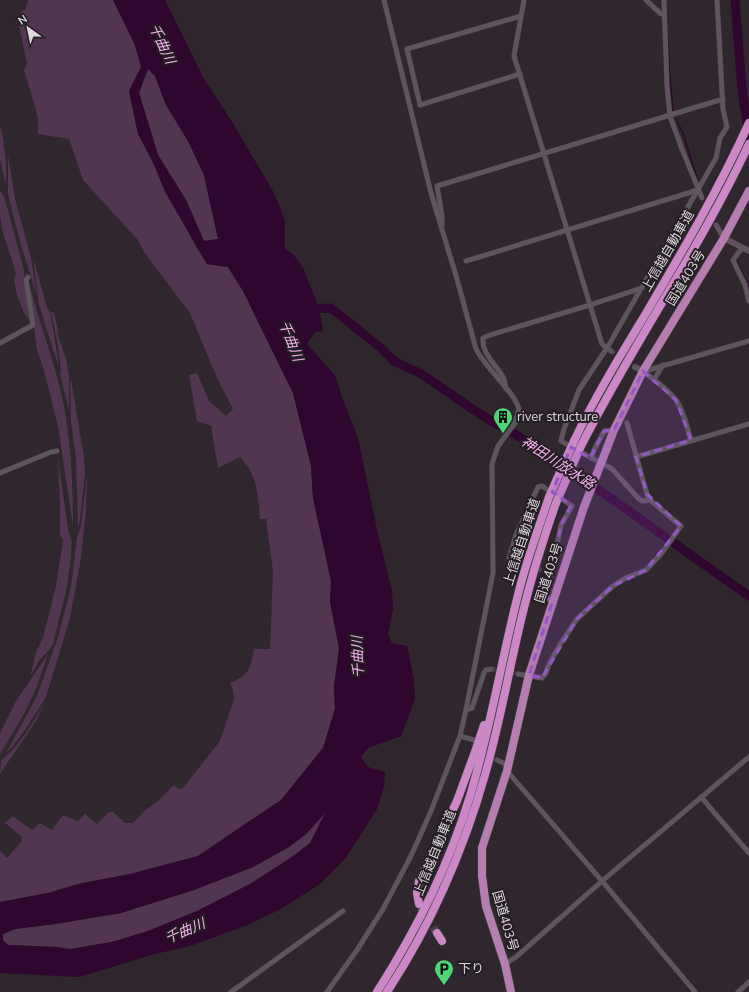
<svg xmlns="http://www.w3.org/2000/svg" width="749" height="992" viewBox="0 0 749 992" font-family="'Nunito Sans','Noto Sans JP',sans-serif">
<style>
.green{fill:#523550}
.water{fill:#2f062d;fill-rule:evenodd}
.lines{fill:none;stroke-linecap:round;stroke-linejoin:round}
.stream{stroke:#2f062d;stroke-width:1.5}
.river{stroke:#2f062d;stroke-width:9}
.minor-tunnel{stroke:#494148;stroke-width:4.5;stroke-dasharray:4.5 2;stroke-linecap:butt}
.motorway-tunnel{stroke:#494148;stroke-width:8;stroke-dasharray:8 4;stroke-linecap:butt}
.minor-casing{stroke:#4b434a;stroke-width:5.5}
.tertiary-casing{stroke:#4b434a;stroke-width:6}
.trunk-casing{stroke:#4b434a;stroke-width:9}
.motorway-casing{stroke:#4b434a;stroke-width:9}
.minor{stroke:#5f555e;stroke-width:4.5}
.tertiary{stroke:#5f555e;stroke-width:5.5}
.trunk{stroke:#b67db1;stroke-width:8}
.motorway{stroke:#cc87c6;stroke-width:8}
.motorway-bridge-casing{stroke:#4b434a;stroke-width:9;stroke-linecap:butt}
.motorway-bridge{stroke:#cc87c6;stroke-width:8}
.marked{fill:#9457c6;fill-opacity:0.2;stroke:#9457c6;stroke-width:3;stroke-dasharray:8 5;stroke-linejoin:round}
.labels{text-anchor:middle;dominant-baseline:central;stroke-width:4;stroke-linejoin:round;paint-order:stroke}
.street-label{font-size:13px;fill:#ded8dd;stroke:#251d24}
.poi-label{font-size:13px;fill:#ded8dd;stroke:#251d24;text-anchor:start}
.water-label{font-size:14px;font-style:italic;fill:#f7b1f1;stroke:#251d24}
</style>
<rect width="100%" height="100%" fill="#2f262e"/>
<!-- green -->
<g class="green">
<path d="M 28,0 L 113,0 L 135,45 L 141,67 L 129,91 L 138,134 L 196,247 L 207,264 L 228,267 L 243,291 L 293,393 L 311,466 L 313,498 L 331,581 L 330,602 L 339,648 L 334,687 L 335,709 L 323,748 L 281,800 L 198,856 L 130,874 L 78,884 L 48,893 L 0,902 L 0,851 L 7,858 L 21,842 L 22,837 L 5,823 L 13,816 L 32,830 L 40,823 L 52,830 L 63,815 L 78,821 L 85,814 L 97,824 L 109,812 L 113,812 L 125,823 L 133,823 L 145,810 L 157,802 L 174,785 L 179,789 L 182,789 L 220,741 L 234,699 L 233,690 L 230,683 C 250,675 250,669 254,649 L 270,649 L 273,571 L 266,519 L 260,519 C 258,495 258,476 240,457 L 218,468 L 211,426 L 197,421 L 189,375 L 197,373 L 209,401 L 226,416 L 233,409 L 217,378 L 190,313 L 144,252 L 138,240 L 83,180 L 69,139 L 38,134 L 38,117 L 24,70 L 27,64 L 19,25 L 25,23 L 21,11 L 25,10 Z"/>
<polygon points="148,69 155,76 166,105 188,141 204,175 218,239 204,241 186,200 158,155 139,93"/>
<polygon points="0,127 2,131 6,162 6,185 0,160"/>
<polygon points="8,155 15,199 31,258 37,296 19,238 8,194"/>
<polygon points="0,191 4,196 24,270 26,298 31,323 24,313 17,295 14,280 16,273 3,233 0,216"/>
<polygon points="33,257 47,308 50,312 58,358 58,365 39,305"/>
<path d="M 28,286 L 30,286 C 39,321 52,356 61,392 C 71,436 73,481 73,526 L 58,426 L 45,374 L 37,349 Z"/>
<polygon points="51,312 54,313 58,330 57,333 66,358 69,376 69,410 60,374 61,371 58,346"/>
<polygon points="71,380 84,457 85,473 80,520 78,528 76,460 71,421 70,383"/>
<polygon points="58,458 68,530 72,541 70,565 66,591 53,644 50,649 39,661 30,677 36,652 43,638 56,586 63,540 60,535 60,505"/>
<polygon points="87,476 86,510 81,558 70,618 46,697 27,727 13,746 6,753 37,696 58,637 71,587 77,537 81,526"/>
<polygon points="48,654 37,686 24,714 0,754 0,733 16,701"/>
<path d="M 45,702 L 36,721 L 0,774 L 1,760 C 17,750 35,719 45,702 Z"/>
<polygon points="327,811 310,843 292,857 250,884 197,911 148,931 112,942 70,949 57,947 8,945 3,940 3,934 15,929 55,924 121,913 194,890 253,867 289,847 306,834"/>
</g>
<!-- water -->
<path class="water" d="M 113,0 L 165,0 L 204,79 L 231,120 L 274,193 L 285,220 L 285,249 L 293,254 L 303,268 L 319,308 L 323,331 L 315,332 L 307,344 L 335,375 L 343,400 L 358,438 L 378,534 L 392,591 L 393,609 L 388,635 L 392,643 L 407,646 L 414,680 L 415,699 L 401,736 L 368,748 L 361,757 L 368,767 L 385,772 L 384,786 L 377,809 L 345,859 L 320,884 L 281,909 L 245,926 L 190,946 L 155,954 L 79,977 L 0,973 L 0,902 L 48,893 L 78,884 L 130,874 L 198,856 L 281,800 L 323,748 L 335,709 L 334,687 L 339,648 L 330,602 L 331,581 L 313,498 L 311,466 L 293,393 L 243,291 L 228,267 L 207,264 L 165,192 L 153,162 L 138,134 L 129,91 L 141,67 L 135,45 ZM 148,69 L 155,76 L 166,105 L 188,141 L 204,175 L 218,239 L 204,241 L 186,200 L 158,155 L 139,93 ZM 325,813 L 310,843 L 292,857 L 250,884 L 197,911 L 148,931 L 112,942 L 70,949 L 57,947 L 8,945 L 3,940 L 3,934 L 15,929 L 55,924 L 121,913 L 194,890 L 253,867 L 289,847 L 306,834 Z"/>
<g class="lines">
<!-- stream -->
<g class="stream">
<polyline points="666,7 670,80 673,111"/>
<polyline points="676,119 683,133 698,182"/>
<polyline points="737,261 749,288"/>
</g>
<!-- river -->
<g class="river">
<polyline points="735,0 742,90 749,136"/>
<polyline points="308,309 331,308 381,348 395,362 420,373 471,408 491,421 505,428 561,463 749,596"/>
</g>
<!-- minor-tunnel -->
<g class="minor-tunnel">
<polyline points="611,351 635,367"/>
<polyline points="513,560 547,572"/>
<polyline points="491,669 518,674"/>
</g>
<!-- motorway-tunnel -->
<polyline class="motorway-tunnel" points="420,907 437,933"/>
<defs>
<g id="minor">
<polyline points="524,0 514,56 602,344 611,351"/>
<polyline points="646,0 660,13 664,15"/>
<polyline points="664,0 667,86 670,116 682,149 702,198"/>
<polyline points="520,74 420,105 407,49 521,16"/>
<polyline points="716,225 724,238"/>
<polyline points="442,226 442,216 437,186 723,99"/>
<polyline points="742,248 733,260 745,285 749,301"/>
<polyline points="466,261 698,190"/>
<polyline points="0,343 33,325 26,280 28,277"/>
<path d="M 643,371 C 654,380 667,388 676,400 C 684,411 687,427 691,440"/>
<polyline points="645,371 749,341"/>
<polyline points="654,380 663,365"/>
<path d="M 506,389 C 505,385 505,382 504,379 C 498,366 481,354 483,338 L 490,335 L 590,305 L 642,288"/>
<polyline points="636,457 749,424"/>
<polyline points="591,458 594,450 604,431 614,430"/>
<polyline points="0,473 51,452 57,451"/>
<polyline points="650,500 643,501 639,499 612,469 561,441 564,429 579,390 607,348 716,158 720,138 727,127 723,109 717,0"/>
<polyline points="513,560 509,558 516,535 538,487 542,486 572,506 561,525 548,587 547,597 552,603"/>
<polyline points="518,674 542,678 546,673 549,664 561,643 577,619 613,586 626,578 646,570 662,553 681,526 650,500 647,494 627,423"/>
<polyline points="466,710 472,708 484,673 486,670 491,669"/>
<polyline points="460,736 474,740"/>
<polyline points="497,760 505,764 507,771 602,881 695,992"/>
<polyline points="701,797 749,853"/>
<polyline points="505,964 516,957 602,881 749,757"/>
<polyline points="231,992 343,911"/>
<path d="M 327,992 L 357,950 L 383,909 L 411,856 L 431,811 L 460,736 L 466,710 L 493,573 L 492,464 L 498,446 L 515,423 L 519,409 C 514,391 486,369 476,349 L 457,279 L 431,193 L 384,0"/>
<polyline points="738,992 749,982"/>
</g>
<g id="tertiary">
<polyline points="724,238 749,251"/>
<polyline points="635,367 643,371"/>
</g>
<polyline id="trunk" points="511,992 505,964 486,906 482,876 482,848 507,771 529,675 584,507 614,430 643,371 724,238 749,191"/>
<g id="motorway">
<path d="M 574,441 C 595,397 620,356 645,315 C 682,252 719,189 749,123"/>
<path d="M 581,446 C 633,343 700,249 749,144"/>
<polyline points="419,904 417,893 419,881 457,801 475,752 484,725"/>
<polyline points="437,933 442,941"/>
<path d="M 377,992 C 416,931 449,865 470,796 C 491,727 502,656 520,587 C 528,556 539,527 549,497"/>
<path d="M 387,992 C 431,925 463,852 485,775 C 500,723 509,669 522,616 C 531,578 543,540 556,503"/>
</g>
</defs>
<!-- minor casing -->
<use href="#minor" class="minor-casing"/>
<!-- tertiary casing -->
<use href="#tertiary" class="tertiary-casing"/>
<!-- trunk casing -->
<use href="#trunk" class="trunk-casing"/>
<!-- motorway casing -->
<use href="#motorway" class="motorway-casing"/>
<!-- minor -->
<use href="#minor" class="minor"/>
<!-- tertiary -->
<use href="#tertiary" class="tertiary"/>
<!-- trunk -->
<use href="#trunk" class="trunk"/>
<!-- motorway -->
<use href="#motorway" class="motorway"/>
<defs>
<g id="motorway-bridge">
<polyline points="549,497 574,441"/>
<polyline points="556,503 581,446"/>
</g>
</defs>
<!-- motorway-bridge casing -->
<use href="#motorway-bridge" class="motorway-bridge-casing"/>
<!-- motorway-bridge -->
<use href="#motorway-bridge" class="motorway-bridge"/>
</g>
<!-- marked area -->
<path class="marked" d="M 643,371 L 676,400 L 691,440 L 636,457 L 647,494 L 681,526 L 646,570 L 613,586 L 577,619 L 542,678 L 529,675 L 552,603 L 547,597 L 548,587 L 561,525 L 571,505 L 552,492 L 571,447 L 590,458 L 604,431 L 614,430 Z"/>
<!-- icons -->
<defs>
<symbol id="building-pin" viewBox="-11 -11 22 30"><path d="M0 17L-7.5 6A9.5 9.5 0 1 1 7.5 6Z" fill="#4ed676" stroke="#251d24"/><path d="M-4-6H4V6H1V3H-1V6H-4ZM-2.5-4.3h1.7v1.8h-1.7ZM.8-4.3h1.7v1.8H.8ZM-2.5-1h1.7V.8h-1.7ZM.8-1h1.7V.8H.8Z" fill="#111"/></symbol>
<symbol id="parking-pin" viewBox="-11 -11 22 30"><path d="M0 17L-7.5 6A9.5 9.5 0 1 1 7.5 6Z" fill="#4ed676" stroke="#251d24"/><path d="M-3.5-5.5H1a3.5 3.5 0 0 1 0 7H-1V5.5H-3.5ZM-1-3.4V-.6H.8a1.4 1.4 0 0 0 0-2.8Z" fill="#111"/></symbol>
</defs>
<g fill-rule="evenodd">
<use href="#building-pin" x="492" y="406" width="22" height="30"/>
<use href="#parking-pin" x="433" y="958" width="22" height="30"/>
</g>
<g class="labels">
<!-- street labels -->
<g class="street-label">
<text transform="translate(668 251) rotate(-60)">上信越自動車道</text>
<text transform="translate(686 278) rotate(-59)">国道403号</text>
<text transform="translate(522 542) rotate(-72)">上信越自動車道</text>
<text transform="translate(549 573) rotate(-72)">国道403号</text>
<text transform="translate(435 853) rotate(-68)">上信越自動車道</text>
<text transform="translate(505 921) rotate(74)">国道403号</text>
</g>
<!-- poi labels -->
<g class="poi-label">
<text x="517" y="417">river structure</text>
<text x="458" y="969">下り</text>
</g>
<!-- water labels -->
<g class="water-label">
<text transform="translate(162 44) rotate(65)">千曲川</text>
<text transform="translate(291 341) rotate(69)">千曲川</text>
<text transform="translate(558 463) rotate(33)">神田川放水路</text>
<text transform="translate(358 657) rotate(-92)">千曲川</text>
<text transform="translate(185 931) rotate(-23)">千曲川</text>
</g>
</g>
<!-- north arrow -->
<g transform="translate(28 28) rotate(327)" stroke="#251d24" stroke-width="3" paint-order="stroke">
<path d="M0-3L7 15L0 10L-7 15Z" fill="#ded8dd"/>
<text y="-6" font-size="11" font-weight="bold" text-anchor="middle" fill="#ded8dd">N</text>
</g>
</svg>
